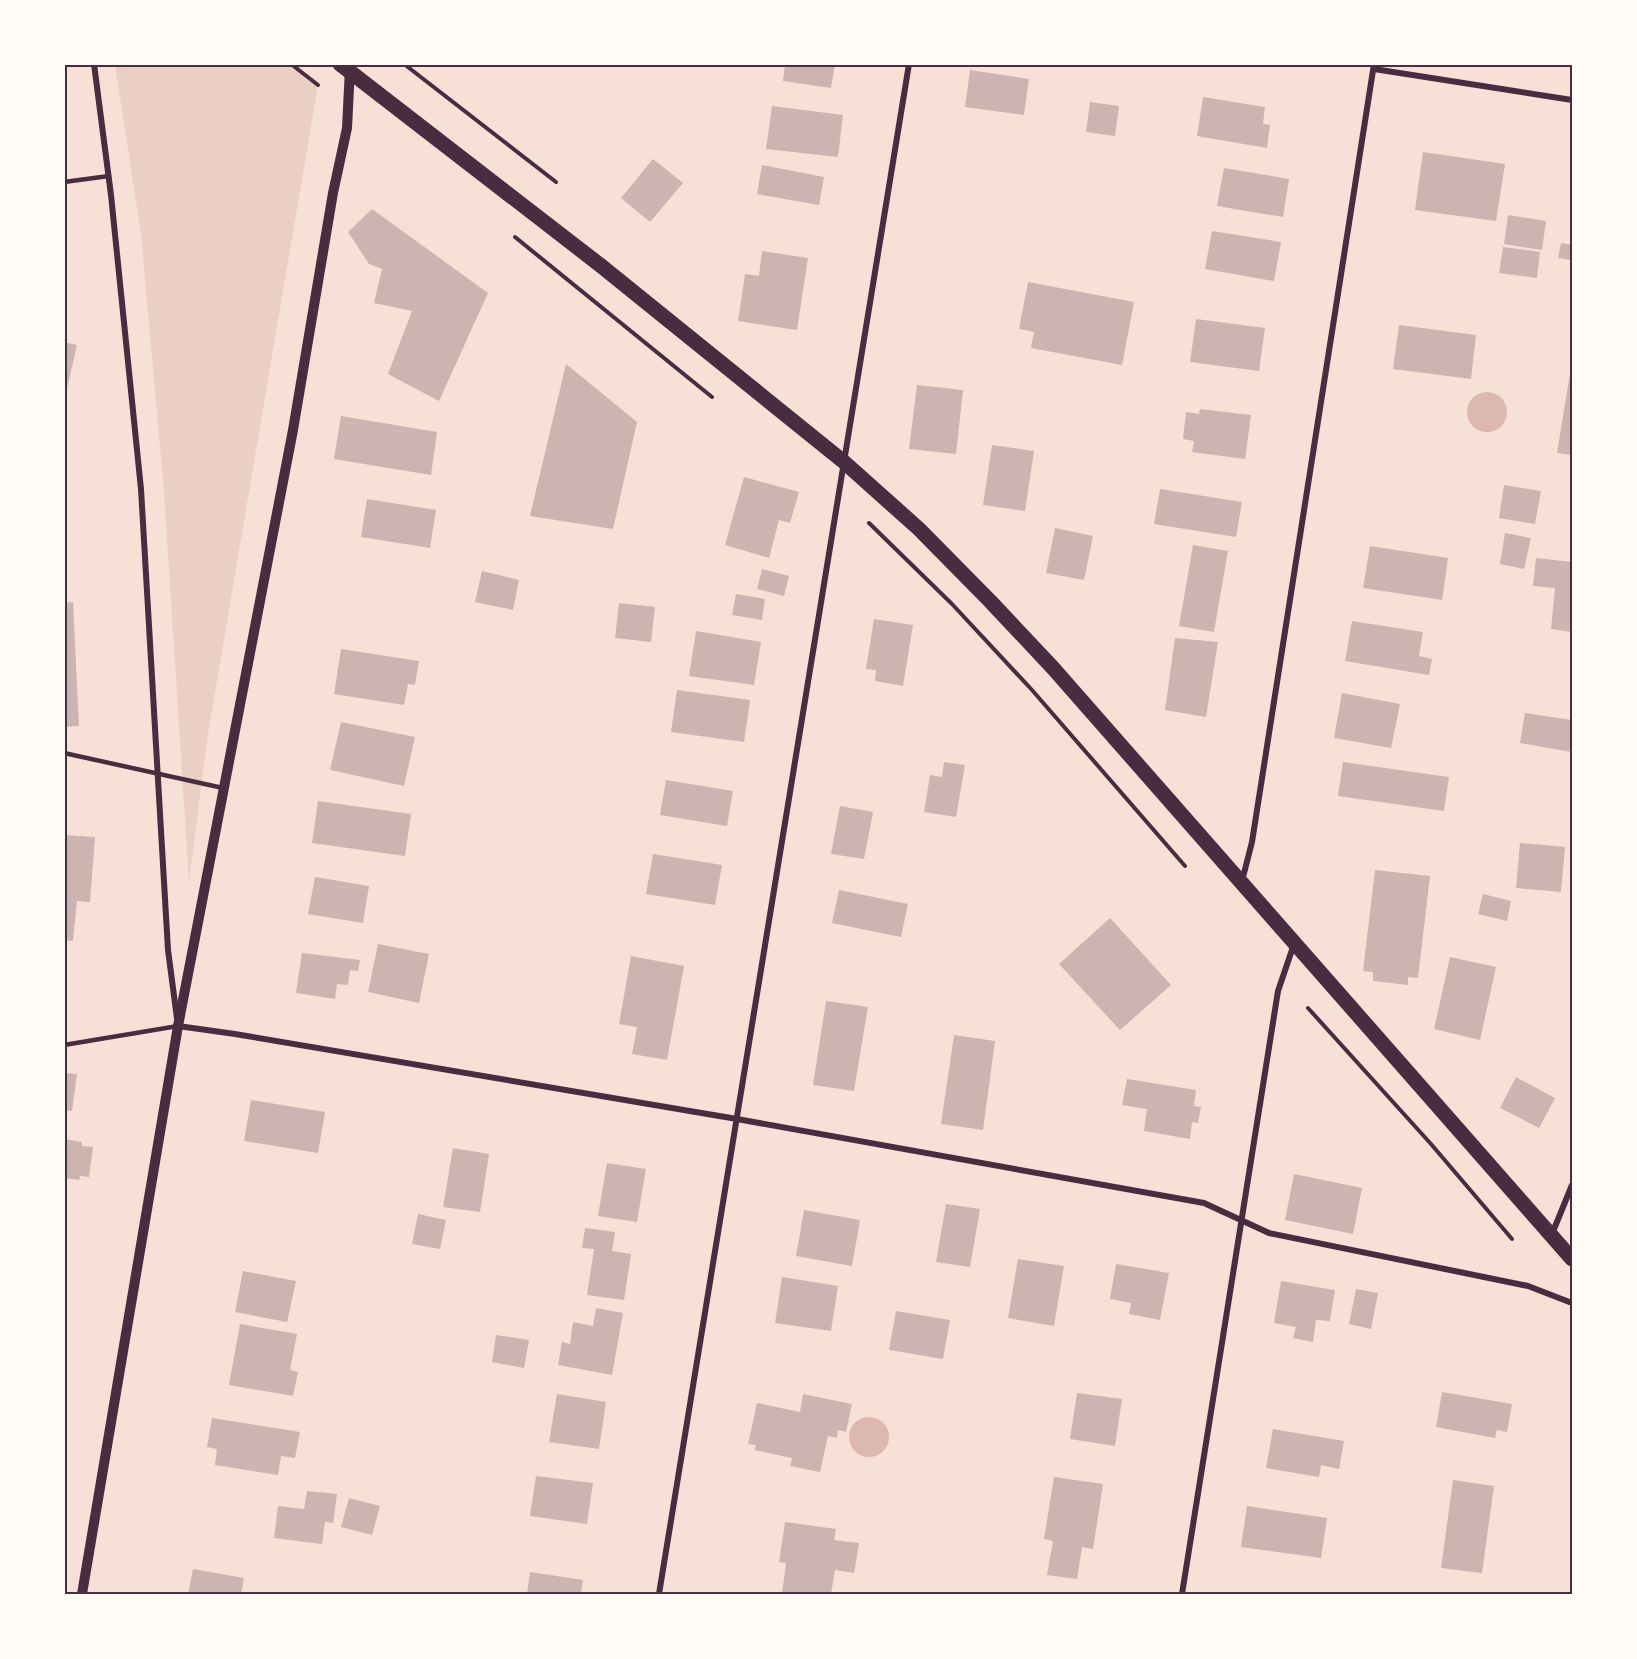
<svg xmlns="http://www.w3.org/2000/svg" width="1637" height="1659" viewBox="0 0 1637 1659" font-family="Arial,sans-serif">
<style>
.green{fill:#ebcfc5}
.water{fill:#dcb8b0}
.building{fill:#ccb4b1}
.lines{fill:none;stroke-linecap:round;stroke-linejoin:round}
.path{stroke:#4a2c40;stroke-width:4}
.service{stroke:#4a2c40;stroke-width:4.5}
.minor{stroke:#4a2c40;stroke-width:6}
.tertiary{stroke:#4a2c40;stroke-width:10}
.primary{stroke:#4a2c40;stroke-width:15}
.neatline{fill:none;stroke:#4a2c40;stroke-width:2}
</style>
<rect width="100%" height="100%" fill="#f7e1d7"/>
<!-- green -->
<polygon class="green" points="115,65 291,65 318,85 208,734 189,882 164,492 141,234"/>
<!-- water -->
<g class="water">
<circle cx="1487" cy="412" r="20"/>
<circle cx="869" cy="1437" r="20"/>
</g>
<!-- building -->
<g class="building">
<polygon points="785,64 835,64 831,88 783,81"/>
<polygon points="970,70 1029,79 1024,115 965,107"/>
<polygon points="1203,97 1265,107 1263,124 1270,125 1267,148 1197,136"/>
<polygon points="1090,102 1119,106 1115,136 1086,132"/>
<polygon points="772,106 843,115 838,157 766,149"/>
<polygon points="1423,152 1505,164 1496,221 1415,210"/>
<polygon points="653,159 683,183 650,222 621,198"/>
<polygon points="762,165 824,177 819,205 757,194"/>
<polygon points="1224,168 1289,179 1283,217 1217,206"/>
<polygon points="372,209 488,293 439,401 388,374 412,311 374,303 382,269 369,264 348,232"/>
<polygon points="1508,215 1546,221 1542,250 1504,244"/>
<polygon points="1212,231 1281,242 1274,281 1205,269"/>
<polygon points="1561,243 1572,245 1572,260 1558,258"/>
<polygon points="1503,247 1540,252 1537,278 1499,273"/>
<polygon points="762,251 808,258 797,330 738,321 745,274 759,276"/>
<polygon points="1028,282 1134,302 1122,365 1031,348 1034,332 1019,329"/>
<polygon points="1196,319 1265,328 1259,371 1190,362"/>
<polygon points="1399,325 1476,335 1471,379 1393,369"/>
<polygon points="64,342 77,345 65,397 64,397"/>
<polygon points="566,364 637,422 613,529 530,516"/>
<polygon points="1571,367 1572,367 1572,455 1557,453"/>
<polygon points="917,385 963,390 956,454 909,449"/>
<polygon points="1200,409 1251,415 1245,459 1192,452 1194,441 1183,439 1186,412 1199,414"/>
<polygon points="341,416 437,432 431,475 334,459"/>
<polygon points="992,445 1034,451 1025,511 983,505"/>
<polygon points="744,477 799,492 790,523 779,520 769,558 725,545"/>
<polygon points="1504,485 1541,491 1535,524 1499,518"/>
<polygon points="1160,489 1242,502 1236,537 1154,524"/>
<polygon points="367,499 436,510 430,548 361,537"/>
<polygon points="1055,528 1093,536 1084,580 1046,573"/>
<polygon points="1505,533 1531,538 1524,569 1500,564"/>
<polygon points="1193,545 1228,551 1214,632 1179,626"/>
<polygon points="1370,546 1448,558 1442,600 1363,588"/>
<polygon points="1536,558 1572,562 1572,632 1551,629 1555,588 1533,586"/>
<polygon points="762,569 789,576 784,596 757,589"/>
<polygon points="482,571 519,580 513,610 475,602"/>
<polygon points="736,594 765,599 762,620 732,615"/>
<polygon points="73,602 79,726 64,727 64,603"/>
<polygon points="619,603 655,607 651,642 615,638"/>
<polygon points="874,619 913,625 903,686 875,681 876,670 866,669"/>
<polygon points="1352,621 1423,632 1419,656 1432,659 1429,675 1345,661"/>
<polygon points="696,631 761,642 754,685 689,676"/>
<polygon points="1175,638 1218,642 1206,717 1165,710"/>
<polygon points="341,649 419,661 415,685 408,684 404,705 334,694"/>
<polygon points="677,690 750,700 744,742 671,732"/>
<polygon points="1342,693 1400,704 1391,748 1334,738"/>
<polygon points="1525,713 1572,720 1572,752 1520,743"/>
<polygon points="341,722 415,737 404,786 330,770"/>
<polygon points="944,762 965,765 956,817 924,812 930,775 942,777"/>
<polygon points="1343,762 1449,777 1444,811 1338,796"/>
<polygon points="666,780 733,791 727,826 660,815"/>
<polygon points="318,801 411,814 405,856 312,843"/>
<polygon points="840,806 873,812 864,859 831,854"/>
<polygon points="64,835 95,837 90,902 77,901 73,941 64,940"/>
<polygon points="1520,843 1565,847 1561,892 1516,888"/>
<polygon points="653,854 722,865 715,905 646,894"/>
<polygon points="1375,870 1430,876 1418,978 1408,977 1408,985 1373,981 1373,972 1363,971"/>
<polygon points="315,877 369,886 363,923 308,914"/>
<polygon points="839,890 908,904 901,937 832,923"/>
<polygon points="1483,894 1511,901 1507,921 1478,914"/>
<polygon points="1110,918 1171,985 1120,1030 1059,964"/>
<polygon points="378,944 429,954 419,1003 368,992"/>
<polygon points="302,953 360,960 358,971 350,970 348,985 337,984 335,999 296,993"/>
<polygon points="631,956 684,966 667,1060 632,1054 637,1027 619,1024"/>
<polygon points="1450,957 1496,967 1480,1040 1434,1029"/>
<rect x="64" y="988" width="3" height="29"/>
<polygon points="826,1001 868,1007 854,1091 813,1085"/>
<polygon points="954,1035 995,1041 983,1130 941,1124"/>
<polygon points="64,1073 77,1074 72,1111 64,1110"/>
<polygon points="1516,1077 1555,1098 1539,1128 1500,1108"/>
<polygon points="1127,1079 1196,1090 1194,1106 1201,1107 1198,1123 1192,1122 1190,1139 1144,1131 1147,1109 1122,1105"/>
<polygon points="251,1100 325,1112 318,1153 244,1141"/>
<polygon points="64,1139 82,1142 82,1146 93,1147 89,1177 80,1176 79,1180 64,1178"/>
<polygon points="453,1148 489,1154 480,1212 443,1207"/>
<polygon points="607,1163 646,1169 637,1222 598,1216"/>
<polygon points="1294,1174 1362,1188 1353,1234 1285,1220"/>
<polygon points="946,1204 980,1209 970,1267 936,1262"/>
<polygon points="804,1210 860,1220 852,1266 796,1256"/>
<polygon points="418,1214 446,1220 440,1249 412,1244"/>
<polygon points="585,1228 615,1232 612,1251 631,1254 624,1300 587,1295 594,1249 582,1248"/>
<polygon points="1018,1259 1064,1266 1054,1326 1008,1318"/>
<polygon points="1116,1264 1169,1273 1160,1320 1129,1314 1131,1303 1110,1299"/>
<polygon points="243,1271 296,1281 287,1322 235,1312"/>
<polygon points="782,1277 838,1286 831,1331 775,1323"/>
<polygon points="1281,1281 1335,1290 1330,1321 1316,1320 1313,1342 1293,1338 1296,1327 1274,1323"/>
<polygon points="1356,1289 1378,1293 1371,1329 1349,1324"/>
<polygon points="596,1308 623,1313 612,1375 558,1365 562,1342 570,1344 573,1322 593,1326"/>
<polygon points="896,1311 950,1320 943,1359 889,1350"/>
<polygon points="240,1324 297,1334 290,1370 298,1372 293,1396 229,1385"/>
<polygon points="496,1335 529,1340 524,1368 492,1362"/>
<polygon points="1442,1392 1512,1404 1507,1432 1497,1430 1495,1438 1436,1427"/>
<polygon points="1077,1393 1122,1399 1115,1446 1070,1439"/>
<polygon points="557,1394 606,1402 599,1449 549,1442"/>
<polygon points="803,1394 852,1404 846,1432 838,1430 837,1438 828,1436 820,1472 790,1466 792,1458 754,1450 756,1445 748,1444 757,1403 800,1412"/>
<polygon points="212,1418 300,1432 295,1458 281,1456 278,1475 215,1465 217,1449 207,1447"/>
<polygon points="1273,1429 1344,1441 1339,1469 1321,1465 1319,1477 1266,1468"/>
<polygon points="536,1476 593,1483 587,1524 530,1516"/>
<polygon points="1054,1477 1103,1484 1093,1549 1082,1547 1077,1579 1047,1575 1053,1541 1044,1539"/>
<polygon points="1453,1480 1494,1486 1482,1573 1441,1568"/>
<polygon points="307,1491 337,1494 333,1523 325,1522 322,1544 274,1538 278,1506 304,1509"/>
<polygon points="349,1498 380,1506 372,1535 341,1527"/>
<polygon points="1247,1506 1327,1518 1321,1558 1241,1547"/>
<polygon points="785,1522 836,1529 834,1540 859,1543 854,1573 835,1570 831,1594 782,1594 786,1563 779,1562"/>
<polygon points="193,1569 244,1578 241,1594 188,1594"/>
<polygon points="530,1572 583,1580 581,1594 527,1594"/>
</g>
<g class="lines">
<!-- path -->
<g class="path">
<polyline points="291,64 318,85"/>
<polyline points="404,64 556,182"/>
<polyline points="515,237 712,397"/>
<polyline points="869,523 952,604 1032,690 1185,866"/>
<polyline points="1308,1008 1431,1144 1512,1239"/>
</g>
<!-- service -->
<g class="service">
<polyline points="64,182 109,176"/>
<polyline points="64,753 223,788"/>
<polyline points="64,1045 178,1026"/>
</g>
<!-- minor -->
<g class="minor">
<polyline points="94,64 111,195 141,489 168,950 178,1026 235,1034 737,1119 1204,1203 1269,1233 1528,1286 1572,1303"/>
<polyline points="1374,69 1572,100"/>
<polyline points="1242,881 1252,842 1374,64"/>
<polyline points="1552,1234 1572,1185"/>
<polyline points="659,1594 909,64"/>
<polyline points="1182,1594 1278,991 1294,944"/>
</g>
<!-- tertiary -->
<polyline class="tertiary" points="82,1594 178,1026 293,430 333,193 347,128 350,68"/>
<!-- primary -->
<polyline class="primary" points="340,64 600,265 844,462 919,529 990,601 1053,668 1572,1259"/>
</g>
<!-- border -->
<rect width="1637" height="1659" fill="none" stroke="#fffaf5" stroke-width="132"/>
<rect x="66" y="66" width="1505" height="1527" class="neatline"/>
</svg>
